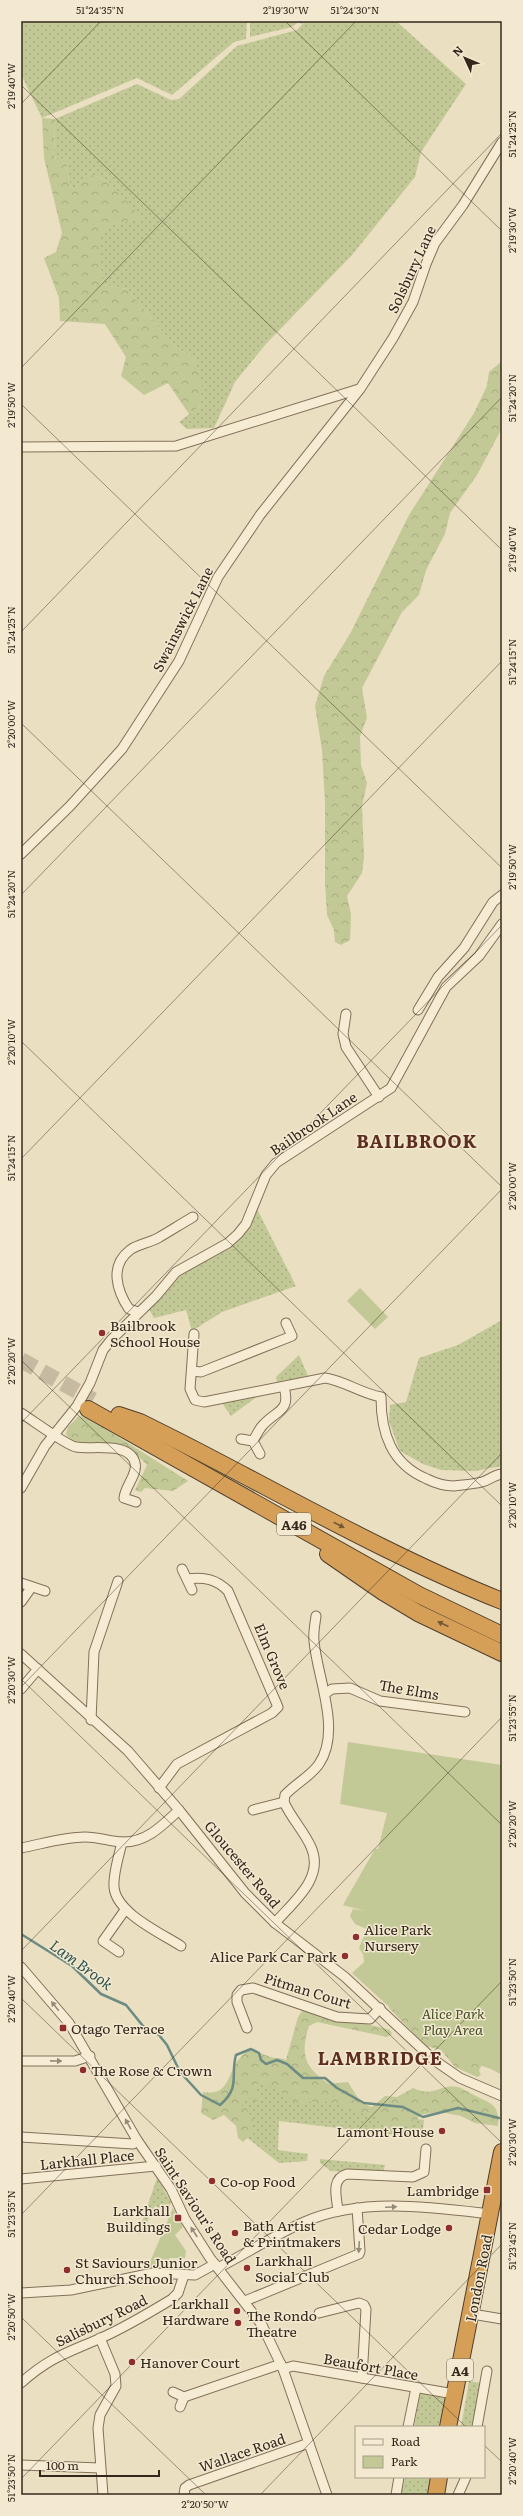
<svg xmlns="http://www.w3.org/2000/svg" width="523" height="2516" viewBox="0 0 523 2516" font-family="Literata,serif">
<style>
.grass{fill:url(#grass-dots)}
.forest{fill:url(#forest-crowns)}
.green{fill:#c2c896}
.lines{fill:none;stroke-linecap:round;stroke-linejoin:round}
.stream{stroke:#6c8b83;stroke-width:2.5}
.highway-tunnel{stroke:#c6baa0;stroke-width:16;stroke-dasharray:16 8;stroke-linecap:butt}
.street-casing{stroke:#83705a;stroke-width:11}
.highway-casing{stroke:#513f2e;stroke-width:18}
.street{stroke:#f6ecd4;stroke-width:9}
.highway{stroke:#d69f57;stroke-width:16}
.oneway{fill:#755834}
.oneway2{fill:#958a78}
.ticks{fill:none;stroke:#34281d;stroke-width:1;stroke-opacity:0.45}
.poi-dot{fill:#8e2e2e;stroke:#f3e9d0;stroke-width:1.5}
.labels{text-anchor:middle;dominant-baseline:central;stroke-width:3;stroke-linejoin:round;paint-order:stroke}
.shield{fill:#f3e9d0;stroke:#6d6253;stroke-width:1}
.shield-label{font-size:13px;font-weight:bold;fill:#34281d}
.street-label{font-size:14px;fill:#34281d;stroke:#f3e9d0}
.poi-label{font-size:14px;fill:#34281d;stroke:#f3e9d0;text-anchor:start}
.park-label{font-size:14px;font-style:italic;fill:#444f25;stroke:#f3e9d0}
.water-label{font-size:15px;font-style:italic;fill:#2e5351;stroke:#f3e9d0}
.district-label{font-size:18px;font-weight:bold;letter-spacing:1px;fill:#5d2d20;stroke:#f3e9d0}
.neatline{fill:none;stroke:#34281d;stroke-width:1.5}
.ticks-label{font-size:10px;text-anchor:middle;fill:#34281d}
</style>
<defs>
<pattern id="grass-dots" width="8" height="8" patternUnits="userSpaceOnUse"><rect width="8" height="8" fill="#c2c896"/><path d="M2 2h.1M6 6h.1" fill="none" stroke="#a7ac81" stroke-width="1.8" stroke-linecap="round"/></pattern>
<pattern id="forest-crowns" width="20" height="18" patternUnits="userSpaceOnUse"><rect width="20" height="18" fill="#c2c896"/><path d="M2 6a3 3 0 1 1 6 0M12 15a3 3 0 1 1 6 0" fill="none" stroke="#a7ac81"/></pattern>
</defs>
<rect width="100%" height="100%" fill="#ebdfc1"/>
<!-- grass -->
<g class="grass">
<polygon points="21,21 247,21 246,39 234,42 172,95 137,78 42,118 21,74"/>
<polygon points="250,21 300,21 292,27 250,37"/>
<polygon points="305,21 396,21 466,84 421,152 415,177 352,255 265,345 235,382 214,428 187,429 179,422 201,405 195,361 171,342 127,289 103,285 100,268 99,233 110,225 141,218 110,183 89,173 74,189 70,185 66,160 54,157 55,119 137,84 171,100 179,99 237,46 297,30"/>
<polygon points="256,1207 296,1286 222,1312 192,1331 186,1310 154,1318 148,1307 173,1279 227,1247"/>
<polygon points="502,1320 502,1466 475,1471 441,1470 423,1464 400,1451 389,1421 390,1405 406,1402 419,1358 458,1345"/>
<polygon points="299,1355 308,1376 277,1382 276,1377"/>
<polygon points="259,1395 231,1416 222,1403"/>
<polygon points="249,2065 359,2110 424,2120 422,2138 279,2121 278,2150 308,2154 307,2161 279,2163 245,2136 231,2105"/>
<polygon points="320,2159 385,2165 383,2174 331,2171 320,2163"/>
<polygon points="157,2178 171,2202 167,2211 155,2206 141,2234 138,2234"/>
<polygon points="469,2381 480,2383 472,2427 461,2427"/>
<polygon points="420,2393 444,2398 440,2427 414,2427"/>
<polygon points="405,2477 431,2477 428,2495 401,2495"/>
</g>
<!-- forest -->
<g class="forest">
<polygon points="42,118 55,119 54,157 66,160 70,185 74,189 89,173 110,183 142,218 110,225 100,233 100,268 103,285 127,289 171,342 195,361 202,384 201,405 189,414 168,383 144,395 121,376 126,357 105,324 60,321 59,298 44,258 56,252 62,233 44,158"/>
<polygon points="502,361 502,428 477,475 450,513 445,534 426,570 419,595 402,612 362,688 367,718 360,736 361,765 367,783 362,806 364,857 362,873 347,896 351,914 350,940 341,945 335,942 334,930 327,915 325,882 325,802 322,750 315,706 324,676 351,632 409,515 474,413 487,386 489,372"/>
<path d="M 79,1416 L 86,1417 L 101,1426 L 188,1481 L 173,1491 L 145,1488 L 141,1492 L 135,1490 L 147,1465 C 140,1458 131,1448 122,1445 C 107,1440 73,1448 66,1434 L 68,1427 Z"/>
<polygon points="391,2000 483,2062 479,2071 481,2075 477,2077 455,2067 441,2050 426,2046 389,2008"/>
<path d="M 309,2010 C 335,2019 363,2022 390,2030 L 392,2034 L 387,2037 L 317,2022 L 309,2026 C 300,2055 304,2067 329,2084 L 348,2082 L 361,2103 L 372,2107 L 385,2096 L 397,2097 L 413,2088 C 435,2098 439,2084 457,2087 C 463,2088 469,2093 474,2095 C 490,2104 500,2103 498,2126 L 475,2123 L 461,2116 L 440,2112 L 420,2115 L 413,2126 L 400,2133 L 386,2129 L 376,2117 L 329,2102 L 313,2101 L 299,2105 C 287,2097 274,2086 260,2082 L 255,2085 L 260,2097 L 256,2102 L 245,2095 L 241,2105 L 246,2108 L 254,2121 L 250,2136 L 243,2142 L 238,2138 L 236,2126 L 224,2115 L 213,2120 L 201,2113 L 203,2092 C 231,2097 227,2071 240,2058 C 242,2055 246,2052 250,2050 C 258,2051 265,2056 271,2057 C 277,2059 280,2057 286,2060 L 298,2017 L 302,2011 Z"/>
</g>
<!-- green -->
<g class="green">
<polygon points="360,1288 388,1317 375,1329 347,1301"/>
<polygon points="348,1742 502,1765 502,2075 491,2069 457,2058 426,2030 387,2005 352,1973 364,1962 363,1954 359,1948 367,1929 355,1924 350,1916 353,1909 365,1911 343,1905 375,1849 378,1849 387,1813 340,1804"/>
<polygon points="173,2208 183,2227 175,2235 186,2251 185,2258 169,2258 168,2262 165,2262 166,2268 147,2269"/>
</g>
<g class="lines">
<!-- stream -->
<g class="stream">
<polyline points="301,22 302,21"/>
<path d="M 21,1934 L 72,1966 L 101,1994 L 126,2005 L 143,2026 L 159,2035 L 167,2045 L 180,2072 L 191,2084 L 201,2095 L 220,2105 C 241,2087 230,2076 236,2055 L 251,2049 L 259,2053 L 261,2060 L 266,2064 L 277,2060 L 287,2064 L 303,2078 L 325,2078 L 337,2088 L 364,2103 L 403,2107 L 423,2117 L 458,2108 L 499,2118"/>
</g>
<!-- highway-tunnel -->
<polyline class="highway-tunnel" points="21,1360 93,1400"/>
<defs>
<g id="street">
<polyline points="21,447 176,446 359,389"/>
<polyline points="21,854 70,806 122,749 179,661 218,577 260,515 360,389 393,338 413,302 426,264 435,243 463,205 502,142"/>
<polyline points="418,1010 438,977 464,948 493,902 502,895"/>
<polyline points="346,1014 343,1034 346,1047 379,1097"/>
<path d="M 138,1312 L 129,1309 C 117,1291 109,1266 130,1250 C 138,1244 149,1243 158,1238 C 170,1231 181,1224 193,1217"/>
<path d="M 194,1334 L 190,1389 L 195,1400 L 204,1402 L 325,1378 C 345,1381 360,1393 381,1397 C 381,1433 391,1464 427,1479 C 435,1483 446,1486 454,1486 C 463,1485 474,1484 482,1482 C 489,1480 494,1475 502,1474"/>
<polyline points="192,1371 201,1372 292,1336 286,1323"/>
<path d="M 21,1413 C 31,1419 67,1446 76,1447 C 92,1450 130,1441 135,1463 C 138,1474 125,1486 124,1498 L 136,1502"/>
<path d="M 241,1439 L 253,1441 C 256,1436 259,1429 263,1425 C 277,1410 291,1411 284,1387"/>
<polyline points="253,1441 260,1454"/>
<polyline points="21,1488 45,1446 77,1406 90,1383 103,1350 111,1340 156,1296 176,1272 228,1243 238,1234 246,1224 266,1175 276,1163 391,1088 446,987 479,956 502,924"/>
<polyline points="182,1569 192,1590"/>
<polyline points="21,1583 45,1591"/>
<polyline points="21,1602 31,1588"/>
<polyline points="21,1654 128,1751 179,1810 245,1893 275,1923 345,1977 434,2060 460,2078 502,2096"/>
<polyline points="21,1689 38,1669"/>
<polyline points="326,1693 332,1689 350,1688 380,1701 465,1712"/>
<polyline points="91,1720 94,1652 118,1581"/>
<path d="M 159,1788 L 177,1764 L 272,1713 L 278,1707 L 228,1591 C 216,1579 205,1577 187,1579"/>
<polyline points="253,1810 284,1802"/>
<path d="M 122,1842 C 119,1856 113,1873 114,1887 C 116,1913 161,1933 181,1946"/>
<path d="M 21,1848 C 42,1844 64,1837 85,1837 C 98,1837 109,1841 122,1842 C 146,1843 163,1825 179,1810"/>
<path d="M 275,1923 C 293,1902 325,1878 311,1847 C 304,1831 291,1818 284,1802 L 285,1795 C 295,1784 311,1776 319,1764 C 342,1731 317,1677 314,1641 C 313,1633 315,1624 316,1616"/>
<polyline points="119,1952 103,1941 125,1910"/>
<polyline points="21,1967 69,2023 137,2140 171,2189 185,2219 210,2258 262,2325 283,2369 327,2495"/>
<polyline points="247,2028 237,2002 237,1995 241,1990 253,1988 337,2017 370,2019 380,2008"/>
<polyline points="21,2061 75,2061 90,2056"/>
<polyline points="21,2137 133,2144 137,2140"/>
<polyline points="21,2179 156,2166"/>
<path d="M 338,2211 C 337,2198 330,2179 347,2174 L 413,2177 L 424,2172 L 426,2149"/>
<path d="M 218,2268 C 247,2253 275,2235 304,2222 C 361,2197 431,2207 490,2214"/>
<polyline points="21,2293 71,2290 153,2273 195,2275 215,2264"/>
<polyline points="245,2301 359,2254 360,2251 357,2208"/>
<polyline points="319,2313 359,2303 364,2305 366,2309 362,2378"/>
<polyline points="472,2314 502,2319"/>
<polyline points="100,2338 115,2374 116,2386 100,2415 98,2428 103,2495"/>
<polyline points="283,2369 293,2366 454,2394"/>
<path d="M 21,2383 C 50,2357 67,2353 101,2338 C 126,2327 149,2313 172,2299 L 178,2293 L 184,2275"/>
<polyline points="173,2392 184,2397 180,2407"/>
<polyline points="184,2397 281,2364"/>
<polyline points="408,2427 416,2388"/>
<polyline points="477,2427 487,2371"/>
<polyline points="21,2465 100,2468"/>
<polyline points="184,2495 185,2488 189,2485 309,2443"/>
<polyline points="396,2495 399,2477"/>
<polyline points="458,2495 466,2477"/>
</g>
<g id="highway">
<polyline points="88,1409 419,1595 502,1635"/>
<path d="M 119,1415 L 140,1422 L 176,1440 C 284,1495 389,1556 502,1601"/>
<polyline points="328,1554 383,1592 418,1613 502,1653"/>
<polyline points="448,2427 502,2152"/>
<polyline points="436,2495 439,2477"/>
</g>
</defs>
<!-- street casing -->
<use href="#street" class="street-casing"/>
<!-- highway casing -->
<use href="#highway" class="highway-casing"/>
<!-- street -->
<use href="#street" class="street"/>
<!-- highway -->
<use href="#highway" class="highway"/>
</g>
<!-- one-way arrows -->
<defs><path id="oneway-solid" d="M-6-.8H1V-3.2L6.5 0L1 3.2V.8H-6Z"/></defs>
<g class="oneway">
<use href="#oneway-solid" transform="translate(339 1525) rotate(28)"/>
<use href="#oneway-solid" transform="translate(443 1624) rotate(-155)"/>
</g>
<g class="oneway2">
<use href="#oneway-solid" transform="translate(55 2006) rotate(-129)"/>
<use href="#oneway-solid" transform="translate(56 2061) rotate(1)"/>
<use href="#oneway-solid" transform="translate(128 2124) rotate(-119)"/>
<use href="#oneway-solid" transform="translate(391 2207) rotate(-2)"/>
<use href="#oneway-solid" transform="translate(194 2232) rotate(-123)"/>
<use href="#oneway-solid" transform="translate(359 2247) rotate(94)"/>
</g>
<!-- ticks -->
<path class="ticks" d="M 285,21 L 502,231M 21,85 L 502,550M 21,104 L 101,21M 21,368 L 356,21M 21,404 L 502,868M 21,632 L 502,133M 21,723 L 502,1187M 21,895 L 502,397M 21,1041 L 502,1506M 21,1159 L 502,661M 21,1360 L 502,1825M 21,1423 L 502,925M 21,1679 L 502,2143M 21,1687 L 502,1189M 21,1951 L 502,1453M 21,1998 L 466,2427M 21,2215 L 502,1717M 21,2317 L 206,2495M 484,2445 L 502,2462M 21,2479 L 502,1981M 260,2495 L 502,2244"/>
<!-- markers -->
<g class="poi-dot">
<circle cx="102" cy="1333" r="4"/>
<circle cx="356" cy="1937" r="4"/>
<circle cx="345" cy="1956" r="4"/>
<rect x="59" y="2024" width="8" height="8" rx="2"/>
<circle cx="83" cy="2070" r="4"/>
<circle cx="442" cy="2131" r="4"/>
<circle cx="212" cy="2181" r="4"/>
<rect x="483" y="2186" width="8" height="8" rx="2"/>
<rect x="174" y="2214" width="8" height="8" rx="2"/>
<circle cx="449" cy="2228" r="4"/>
<circle cx="235" cy="2233" r="4"/>
<circle cx="247" cy="2268" r="4"/>
<circle cx="67" cy="2270" r="4"/>
<circle cx="237" cy="2311" r="4"/>
<circle cx="238" cy="2323" r="4"/>
<circle cx="132" cy="2362" r="4"/>
</g>
<g class="labels">
<!-- shield labels -->
<g class="shield">
<rect x="277" y="1513" width="34" height="22" rx="3"/>
<rect x="447" y="2359" width="26" height="22" rx="3"/>
</g>
<g class="shield-label">
<text x="294" y="1524">A46</text>
<text x="460" y="2370">A4</text>
</g>
<!-- street labels -->
<g class="street-label">
<text transform="translate(411 269) rotate(-65)">Solsbury Lane</text>
<text transform="translate(182 619) rotate(-63)">Swainswick Lane</text>
<text transform="translate(313 1123) rotate(-34)">Bailbrook Lane</text>
<text transform="translate(273 1656) rotate(67)">Elm Grove</text>
<text transform="translate(409 1689) rotate(10)">The Elms</text>
<text transform="translate(243 1864) rotate(50)">Gloucester Road</text>
<text transform="translate(308 1990) rotate(17)">Pitman Court</text>
<text transform="translate(87 2159) rotate(-6)">Larkhall Place</text>
<text transform="translate(196 2205) rotate(57)">Saint Saviour's Road</text>
<text transform="translate(478 2278) rotate(-79)">London Road</text>
<text transform="translate(101 2320) rotate(-26)">Salisbury Road</text>
<text transform="translate(371 2366) rotate(10)">Beaufort Place</text>
<text transform="translate(242 2452) rotate(-19)">Wallace Road</text>
</g>
<!-- poi labels -->
<g class="poi-label">
<text x="110" y="1325">Bailbrook<tspan x="110" dy="16">School House</tspan></text>
<text x="364" y="1929">Alice Park<tspan x="364" dy="16">Nursery</tspan></text>
<text x="337" y="1956" text-anchor="end">Alice Park Car Park</text>
<text x="71" y="2028">Otago Terrace</text>
<text x="91" y="2070">The Rose &amp; Crown</text>
<text x="434" y="2131" text-anchor="end">Lamont House</text>
<text x="220" y="2181">Co-op Food</text>
<text x="479" y="2190" text-anchor="end">Lambridge</text>
<text x="170" y="2210" text-anchor="end">Larkhall<tspan x="170" dy="16">Buildings</tspan></text>
<text x="243" y="2225">Bath Artist<tspan x="243" dy="16">&amp; Printmakers</tspan></text>
<text x="441" y="2228" text-anchor="end">Cedar Lodge</text>
<text x="255" y="2260">Larkhall<tspan x="255" dy="16">Social Club</tspan></text>
<text x="75" y="2262">St Saviours Junior<tspan x="75" dy="16">Church School</tspan></text>
<text x="229" y="2303" text-anchor="end">Larkhall<tspan x="229" dy="16">Hardware</tspan></text>
<text x="246" y="2315">The Rondo<tspan x="246" dy="16">Theatre</tspan></text>
<text x="140" y="2362">Hanover Court</text>
</g>
<!-- park labels -->
<g class="park-label">
<text x="453" y="2013">Alice Park<tspan x="453" dy="16">Play Area</tspan></text>
</g>
<!-- water labels -->
<g class="water-label">
<text transform="translate(82 1964) rotate(36)">Lam Brook</text>
</g>
<!-- district labels -->
<g class="district-label">
<text x="417" y="1140">BAILBROOK</text>
<text x="380" y="2057">LAMBRIDGE</text>
</g>
</g>
<!-- border -->
<rect width="523" height="2516" fill="none" stroke="#f3e9d0" stroke-width="44"/>
<!-- legend -->
<rect x="355" y="2426" width="130" height="52" fill="#f3e9d0" stroke="#a79c88"/>
<rect x="363" y="2439" width="20" height="6" fill="#f6ecd4" stroke="#a79c88"/>
<text x="391" y="2446" font-size="12" fill="#34281d">Road</text>
<rect x="363" y="2456" width="20" height="12" fill="#c2c896" stroke="#a79c88"/>
<text x="391" y="2466" font-size="12" fill="#34281d">Park</text>
<!-- north arrow -->
<g transform="translate(465 58) rotate(314)" stroke="#f3e9d0" stroke-width="3" paint-order="stroke">
<path d="M0-3L7 15L0 10L-7 15Z" fill="#34281d"/>
<text y="-6" font-size="11" font-weight="bold" text-anchor="middle" fill="#34281d">N</text>
</g>
<!-- scale -->
<path d="M40 2470v6h119v-6" fill="none" stroke="#34281d" stroke-width="2"/>
<text x="46" y="2470" font-size="12" fill="#34281d" stroke="#f3e9d0" stroke-width="3" paint-order="stroke">100 m</text>
<rect x="22" y="22" width="479" height="2472" class="neatline"/>
<g class="ticks-label">
<text x="100" y="14">51°24'35"N</text>
<text x="286" y="14">2°19'30"W</text>
<text x="355" y="14">51°24'30"N</text>
<text transform="translate(11 86) rotate(-90)" y="4">2°19'40"W</text>
<text transform="translate(512 134) rotate(-90)" y="4">51°24'25"N</text>
<text transform="translate(512 230) rotate(-90)" y="4">2°19'30"W</text>
<text transform="translate(512 398) rotate(-90)" y="4">51°24'20"N</text>
<text transform="translate(11 405) rotate(-90)" y="4">2°19'50"W</text>
<text transform="translate(512 549) rotate(-90)" y="4">2°19'40"W</text>
<text transform="translate(11 630) rotate(-90)" y="4">51°24'25"N</text>
<text transform="translate(512 662) rotate(-90)" y="4">51°24'15"N</text>
<text transform="translate(11 724) rotate(-90)" y="4">2°20'00"W</text>
<text transform="translate(512 867) rotate(-90)" y="4">2°19'50"W</text>
<text transform="translate(11 894) rotate(-90)" y="4">51°24'20"N</text>
<text transform="translate(11 1042) rotate(-90)" y="4">2°20'10"W</text>
<text transform="translate(11 1158) rotate(-90)" y="4">51°24'15"N</text>
<text transform="translate(512 1186) rotate(-90)" y="4">2°20'00"W</text>
<text transform="translate(11 1361) rotate(-90)" y="4">2°20'20"W</text>
<text transform="translate(512 1505) rotate(-90)" y="4">2°20'10"W</text>
<text transform="translate(11 1680) rotate(-90)" y="4">2°20'30"W</text>
<text transform="translate(512 1718) rotate(-90)" y="4">51°23'55"N</text>
<text transform="translate(512 1824) rotate(-90)" y="4">2°20'20"W</text>
<text transform="translate(512 1982) rotate(-90)" y="4">51°23'50"N</text>
<text transform="translate(11 1999) rotate(-90)" y="4">2°20'40"W</text>
<text transform="translate(512 2142) rotate(-90)" y="4">2°20'30"W</text>
<text transform="translate(11 2214) rotate(-90)" y="4">51°23'55"N</text>
<text transform="translate(512 2246) rotate(-90)" y="4">51°23'45"N</text>
<text transform="translate(11 2317) rotate(-90)" y="4">2°20'50"W</text>
<text transform="translate(512 2461) rotate(-90)" y="4">2°20'40"W</text>
<text transform="translate(11 2478) rotate(-90)" y="4">51°23'50"N</text>
<text x="205" y="2508">2°20'50"W</text>
</g>
</svg>
